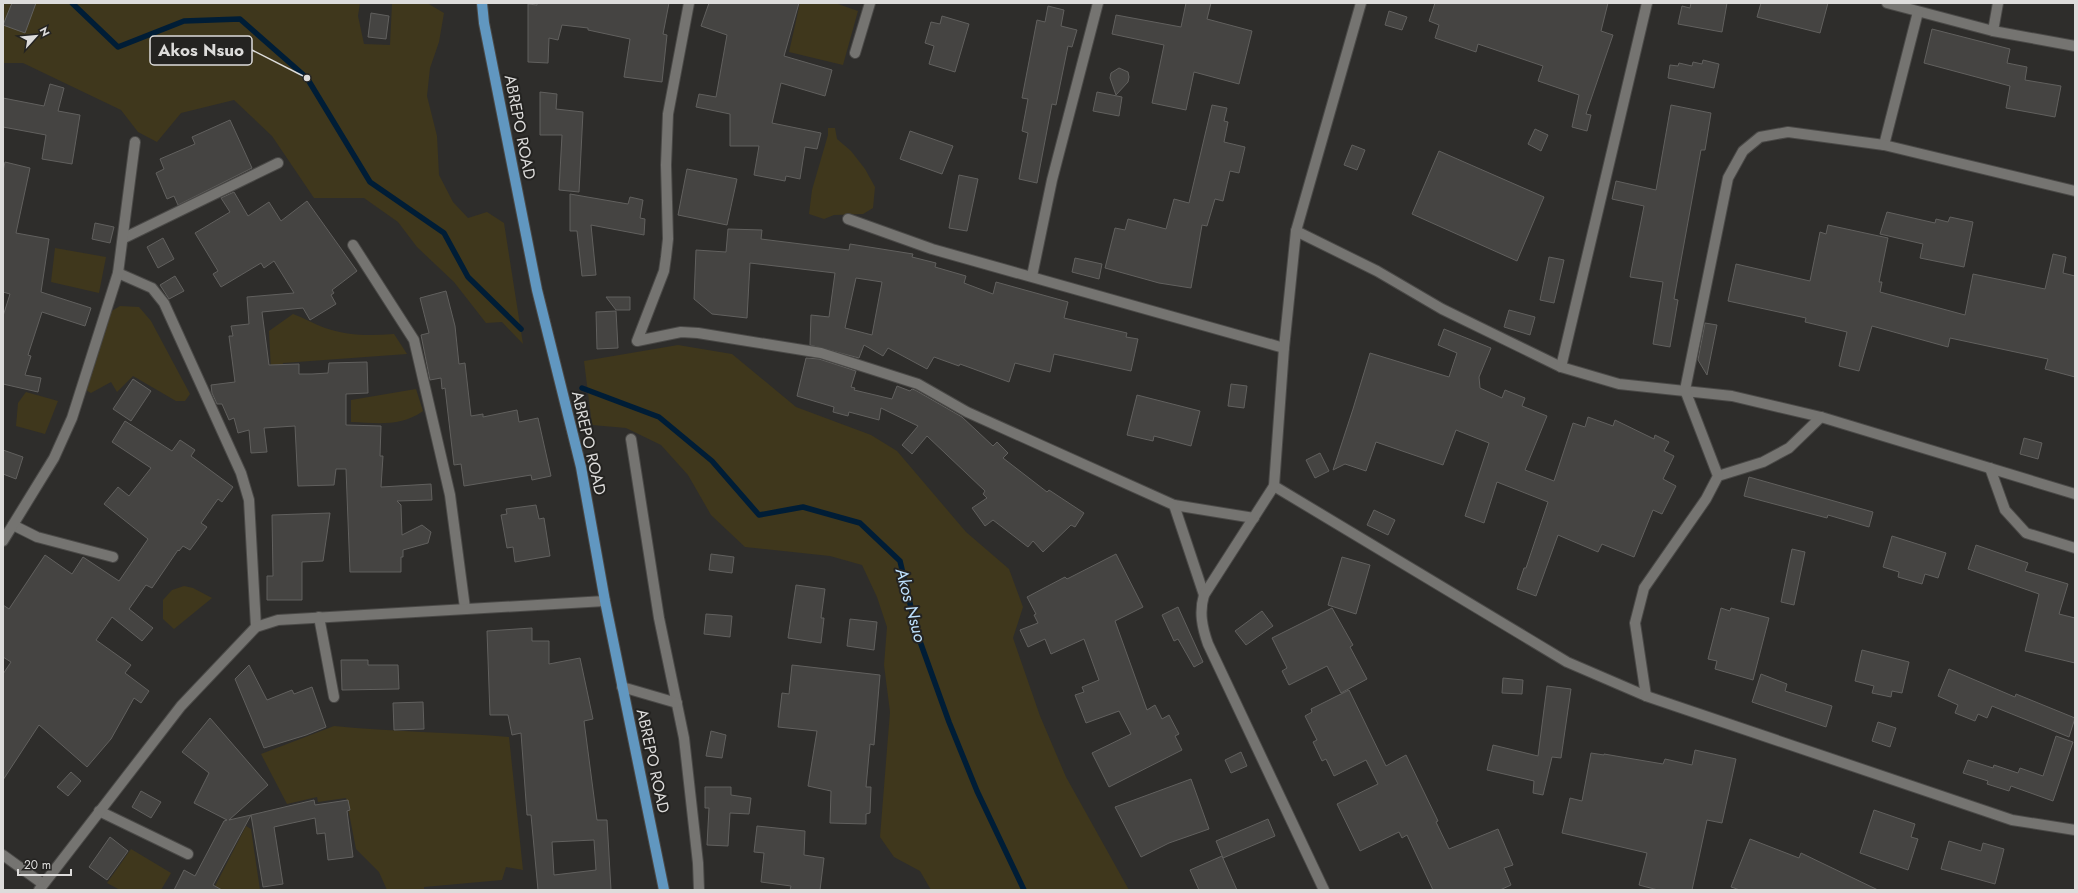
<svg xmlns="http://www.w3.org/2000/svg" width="2078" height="893" viewBox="0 0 2078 893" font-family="Jost,sans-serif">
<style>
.green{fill:#3f371c}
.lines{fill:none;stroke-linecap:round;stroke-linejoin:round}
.stream{stroke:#001d36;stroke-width:5.5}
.building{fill:#454442;stroke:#61605e;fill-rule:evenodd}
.minor-casing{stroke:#4a4947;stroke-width:12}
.major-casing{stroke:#4a4947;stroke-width:12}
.minor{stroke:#757471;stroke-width:10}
.major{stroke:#6197c0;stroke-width:10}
.labels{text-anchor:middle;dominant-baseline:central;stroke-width:4;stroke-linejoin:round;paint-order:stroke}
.street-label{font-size:16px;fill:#dddcdb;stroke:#242321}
.water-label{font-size:17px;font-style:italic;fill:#bee1fe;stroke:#242321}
.leader{fill:none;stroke:#dddcdb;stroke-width:1.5}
.callout-dot{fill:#dddcdb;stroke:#242321;stroke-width:1.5}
.callout{fill:#242321;stroke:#dddcdb;stroke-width:1.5}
.callout-label{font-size:17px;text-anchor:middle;font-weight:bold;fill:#dddcdb}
</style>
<rect width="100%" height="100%" fill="#2e2d2b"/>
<!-- green -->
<g class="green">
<polygon points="3,3 360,3 358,16 364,44 390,45 392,3 427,3 444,13 439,42 430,68 427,96 437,136 439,175 453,202 468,218 487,212 504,223 523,344 502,322 486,323 454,282 417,247 398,222 364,198 314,198 272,136 234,100 181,113 157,142 138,132 121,110 23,63 3,63"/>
<polygon points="800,3 835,3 858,11 843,65 789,52"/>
<polygon points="828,128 835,128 837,139 851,151 865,169 875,187 873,208 863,214 834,215 824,219 809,214 812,190 828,135"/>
<polygon points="55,248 106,257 99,293 51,282"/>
<polygon points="120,306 139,307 151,321 190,394 185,401 176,401 133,376 117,392 111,382 91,393 84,389 110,312"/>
<path d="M 293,314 C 304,318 314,324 325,328 C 348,336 370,336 394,334 L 407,354 L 283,363 L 282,368 L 271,370 L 269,331 Z"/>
<polygon points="678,345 732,354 796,407 871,435 897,451 966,532 1009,569 1023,607 1013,638 1040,716 1066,777 1129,890 931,890 920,871 894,857 880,837 890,712 884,665 887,627 877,597 862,565 830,556 745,547 711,515 688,475 661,445 626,428 592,425 584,361"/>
<path d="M 416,389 L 423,411 C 401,427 377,423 351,422 L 351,400 Z"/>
<polygon points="26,392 58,401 45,434 16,426 18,403"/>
<polygon points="184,586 193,588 212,598 174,629 163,619 163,600 172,590"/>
<path d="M 334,726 C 392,732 451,732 509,737 L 523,870 L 506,867 L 502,880 L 424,887 L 424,890 L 387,890 L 379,872 L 356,849 L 346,798 L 318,802 L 317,797 L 287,804 L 261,754 Z"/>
<polygon points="246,826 251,829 260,890 213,890"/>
<polygon points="131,849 171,873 161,890 120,890 107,883"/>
</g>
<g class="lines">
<!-- stream -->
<g class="stream">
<polyline points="72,3 118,47 184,21 240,19 307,78 370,182 444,233 468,277 521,329"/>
<polyline points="582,388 659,417 712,461 759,515 803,507 860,523 900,561 917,633 949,722 977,791 1024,890"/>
</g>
</g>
<!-- building -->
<g class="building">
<polygon points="12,3 36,3 25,33 3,25"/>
<polygon points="537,3 669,3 663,34 667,35 662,82 624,77 630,39 588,30 588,28 562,25 558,40 549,38 548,63 528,62 528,4 537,5"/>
<polygon points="709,3 799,3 784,56 832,70 825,96 781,83 772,123 821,133 817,149 805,147 800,179 786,176 785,181 754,175 759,146 730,146 730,114 696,107 699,94 716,97 727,35 701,26"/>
<polygon points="1186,3 1211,3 1207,19 1252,31 1239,84 1194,72 1186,110 1152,103 1164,45 1112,34 1116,15 1181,27"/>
<polygon points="1435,3 1608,3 1601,31 1613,35 1586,114 1591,115 1587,131 1572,127 1579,95 1538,81 1543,66 1478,44 1476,52 1435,38 1439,25 1429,21"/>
<polygon points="1691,3 1727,3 1722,32 1678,24 1682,6 1690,8"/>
<polygon points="1761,3 1828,3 1820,33 1757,17"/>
<polygon points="1048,6 1064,10 1061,26 1077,30 1072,47 1068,46 1056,105 1052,104 1037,183 1019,179 1028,133 1022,131 1028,99 1022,98 1037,20 1045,22"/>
<polygon points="1389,11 1407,17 1402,30 1385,25"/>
<polygon points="371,13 389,16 386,39 368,37"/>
<polygon points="942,16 969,24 955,72 929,64 934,46 925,43 931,22 940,24"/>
<polygon points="1932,29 2010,49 2007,63 2027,67 2025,80 2061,86 2055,117 2006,108 2010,86 1924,63"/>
<polygon points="1703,60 1719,64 1714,88 1668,78 1670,65 1678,66 1679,63 1692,66 1693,62 1702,64"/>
<polygon points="1119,68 1128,72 1129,77 1128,82 1116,95 1110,78 1111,73"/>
<polygon points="50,84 64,88 58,111 80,115 72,164 42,159 46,135 3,127 3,98 44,106"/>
<polygon points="540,92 557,94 556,109 583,112 579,192 559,190 562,135 540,135"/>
<polygon points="1097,92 1122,97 1119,116 1093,111"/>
<polygon points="1212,105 1227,108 1224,121 1228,122 1224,142 1245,147 1239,173 1230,171 1223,201 1215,199 1207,226 1202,225 1191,288 1159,283 1105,268 1115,228 1125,230 1128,219 1166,229 1174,199 1189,203"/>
<polygon points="1671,105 1711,113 1705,150 1701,150 1674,299 1678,300 1670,347 1653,344 1663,282 1630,277 1644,206 1612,199 1616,181 1656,190"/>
<polygon points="230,120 252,168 178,205 174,196 167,199 156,173 164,169 160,159 195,144 192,137"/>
<polygon points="1535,129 1548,135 1541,151 1528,144"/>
<polygon points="910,131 953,146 942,174 900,159"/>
<polygon points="1352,145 1365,150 1357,170 1344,165"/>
<polygon points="1439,151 1544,197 1517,261 1412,214"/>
<polygon points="5,162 30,168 16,233 49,239 41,292 91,308 85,326 42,312 28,355 31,356 25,375 41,378 38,392 3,384 3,316 10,294 3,292 3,171"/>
<polygon points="687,169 737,179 727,225 678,215"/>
<polygon points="959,175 978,179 967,231 949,228"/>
<polygon points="234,192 248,216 269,202 281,221 307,201 357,271 332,290 334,293 331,295 336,304 310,320 303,308 262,312 269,365 299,364 299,374 312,374 328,373 329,363 367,362 368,393 346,394 346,425 381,426 380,456 383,456 381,487 431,484 432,500 397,501 401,505 402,535 422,525 431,532 428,543 403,550 403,557 401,557 401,572 350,572 346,469 336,469 334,485 298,486 295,426 264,428 267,452 251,453 249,430 238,433 234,418 229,420 222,404 217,404 212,393 211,385 235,382 229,336 233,336 231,326 249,324 247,297 294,293 274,261 264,268 261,263 221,287 213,274 218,271 195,233 230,212 221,198"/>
<polygon points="570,194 628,204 630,197 643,200 640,218 645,219 644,235 591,225 596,275 582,276 577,231 570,231"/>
<polygon points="1887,212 1935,223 1936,219 1948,222 1950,217 1973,222 1964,267 1920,258 1923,244 1880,234"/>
<polygon points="95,223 114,227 110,243 92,239"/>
<polygon points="1828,225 1888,238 1879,282 1882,282 1880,292 1965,315 1973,274 2045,289 2053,254 2066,257 2063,273 2075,276 2075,377 2045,369 2048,359 1950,338 1948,347 1872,326 1859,371 1839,366 1847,332 1805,322 1806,318 1728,301 1736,264 1810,281 1820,232 1826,234"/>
<path d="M 728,229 L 762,230 L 761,239 L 849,250 L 850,244 L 913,254 L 912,257 L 936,263 L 935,267 L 966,276 L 964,283 L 993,294 L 996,282 L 1068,302 L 1064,318 L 1127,333 L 1126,337 L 1138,339 L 1131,371 L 1054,354 L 1050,372 L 1015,363 L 1009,382 L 960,364 L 959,366 L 934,357 L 927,369 L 888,348 L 883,356 L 864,345 L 859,358 L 810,345 L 811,315 L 829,317 L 835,273 L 750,263 L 747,318 L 712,314 L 694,299 L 696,250 L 726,252 ZM 856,278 L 882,282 L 872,335 L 845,328 Z"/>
<polygon points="163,238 174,259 158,268 147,247"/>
<polygon points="1549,257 1564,260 1554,303 1540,300"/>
<polygon points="1075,258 1102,264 1099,279 1072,272"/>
<polygon points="175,276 184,291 169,299 160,285"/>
<polygon points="446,291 455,326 459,364 465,363 471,416 483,414 483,417 517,410 519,422 538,418 551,476 532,480 531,475 464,486 461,464 454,465 445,388 442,389 441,378 430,380 421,335 429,333 420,298"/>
<polygon points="606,297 630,297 630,310 616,310"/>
<polygon points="1509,310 1535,317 1530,335 1504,327"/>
<polygon points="616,311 618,348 597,349 596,312"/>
<polygon points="1705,323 1717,325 1707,375 1698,360"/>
<polygon points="1444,329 1491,348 1479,377 1480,388 1502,398 1505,390 1525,398 1522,406 1547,416 1525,470 1554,481 1573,423 1585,427 1588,417 1613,426 1615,420 1654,439 1655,435 1669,442 1664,451 1674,456 1663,479 1676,486 1662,514 1653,510 1634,557 1602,544 1598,552 1558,535 1536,596 1517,589 1524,568 1526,568 1548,502 1497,482 1484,523 1465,516 1489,443 1456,430 1443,465 1376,442 1366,471 1345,464 1333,470 1353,409 1370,353 1449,377 1457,353 1438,345"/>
<polygon points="806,358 819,359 856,371 851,387 855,388 854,390 892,399 897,386 910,391 912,389 915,390 962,417 993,446 997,442 1008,453 1003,458 1047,492 1049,490 1084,513 1075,527 1071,525 1043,552 1033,541 1028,547 993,520 985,526 972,508 987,498 983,494 985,491 927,436 912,454 902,445 918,426 881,408 879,420 849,412 848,416 833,412 834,407 797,396"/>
<polygon points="133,379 151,391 131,421 113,409"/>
<polygon points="1231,384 1247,386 1244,408 1228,406"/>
<polygon points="1137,395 1200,411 1191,446 1154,436 1153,441 1127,435"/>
<polygon points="125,421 172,451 180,440 195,450 191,456 233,487 222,502 218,499 201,523 207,527 190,550 183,546 179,551 178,550 152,588 146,585 129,609 153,628 142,641 112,617 96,640 131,665 125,673 149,691 141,703 134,698 111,739 87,767 39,725 3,780 3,674 11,662 3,657 3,605 9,609 45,555 72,574 83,557 119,581 148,539 104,504 118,487 129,496 151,468 112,442"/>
<polygon points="2024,438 2042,443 2038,459 2020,454"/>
<polygon points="3,450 23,457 16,479 3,474"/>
<polygon points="1320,453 1329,471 1315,478 1306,460"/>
<polygon points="1749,477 1873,512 1869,527 1828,515 1827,518 1744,496"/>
<polygon points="536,505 539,519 544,518 550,556 515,562 513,547 507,548 501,515 507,514 506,509"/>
<polygon points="1374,510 1395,520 1388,535 1367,525"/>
<polygon points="330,513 323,561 302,562 302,600 267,600 267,576 273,576 272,515"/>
<polygon points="1892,536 1946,553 1938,578 1925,574 1922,584 1898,577 1899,572 1883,567"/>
<polygon points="1976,545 2028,563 2025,571 2068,584 2059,614 2075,618 2075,663 2025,651 2039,594 1968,569"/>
<polygon points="1792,549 1805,552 1794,605 1781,602"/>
<polygon points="711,554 734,557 732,573 709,570"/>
<polygon points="1116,554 1143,607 1115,621 1147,710 1155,705 1162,719 1169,715 1179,734 1175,736 1182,750 1109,787 1092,753 1131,734 1119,711 1086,723 1075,695 1084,692 1082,687 1099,680 1084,639 1051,654 1045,639 1028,647 1020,630 1038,623 1034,615 1036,614 1027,597 1065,577 1067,579"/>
<polygon points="1342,557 1370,565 1356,614 1328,605"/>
<polygon points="796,585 825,589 821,618 824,618 821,643 788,638"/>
<polygon points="1178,607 1203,662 1194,667 1178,639 1174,641 1162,615"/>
<polygon points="1332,608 1353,645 1350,647 1367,679 1341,693 1327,666 1289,685 1282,671 1287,668 1272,638"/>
<polygon points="1721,608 1730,611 1731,608 1769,618 1753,680 1715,669 1717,661 1708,659"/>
<polygon points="1262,611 1273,626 1246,645 1235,631"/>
<polygon points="706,614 732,616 730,637 704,634"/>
<polygon points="850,619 877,622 874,650 847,646"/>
<path d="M 532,628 L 532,641 L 549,641 L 549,664 L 580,658 L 593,719 L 584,721 L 597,820 L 607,820 L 611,890 L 538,890 L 531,815 L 527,815 L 521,733 L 512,735 L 508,715 L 490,715 L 487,631 ZM 594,840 L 596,870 L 554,875 L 552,842 Z"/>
<polygon points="1862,650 1909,662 1902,693 1892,691 1891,697 1872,693 1874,686 1855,681"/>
<polygon points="341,660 368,660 368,665 398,665 399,689 342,690"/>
<polygon points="249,665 267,700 292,690 294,694 312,687 326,727 306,735 264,748 235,679"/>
<polygon points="792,665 880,675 874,745 870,744 866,787 871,787 870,813 866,814 866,824 830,823 831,791 808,786 817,731 778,727 782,693 789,694"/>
<polygon points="1949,669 2015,697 2016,694 2075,718 2069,737 1992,706 1987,718 1978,714 1975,721 1955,713 1958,705 1938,696"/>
<polygon points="1761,674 1787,684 1785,691 1832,706 1826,727 1752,702"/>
<polygon points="1503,678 1523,680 1522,694 1502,693"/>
<polygon points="1547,686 1571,689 1561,758 1552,757 1543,795 1533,793 1534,781 1487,770 1493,745 1538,756"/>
<polygon points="1349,690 1386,766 1406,755 1438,821 1436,822 1449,849 1498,829 1513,865 1504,868 1511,885 1500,890 1433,890 1407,835 1402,838 1399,832 1360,851 1337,804 1378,784 1366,760 1334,776 1326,759 1322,761 1313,742 1317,740 1305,716 1312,712 1311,709"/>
<polygon points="423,702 424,729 394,730 393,703"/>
<polygon points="210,718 268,785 229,820 251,815 213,885 222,890 174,890 184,870 195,876 224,821 227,820 194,803 209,773 182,752"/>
<polygon points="1878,722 1896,728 1890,747 1872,741"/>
<polygon points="711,731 726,735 722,758 706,756"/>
<polygon points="2056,736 2073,742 2053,801 2011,786 2009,791 1987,784 1988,781 1963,773 1968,760 1993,768 1994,765 2018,773 2020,768 2043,776"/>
<polygon points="1695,750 1736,759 1722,823 1707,820 1692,890 1658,890 1639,885 1647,853 1562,833 1570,798 1582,801 1591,753 1604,755 1604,754 1663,764 1665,759 1692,765"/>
<polygon points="1241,752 1247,766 1231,773 1225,760"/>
<polygon points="71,772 81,781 68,796 57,787"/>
<polygon points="1191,779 1209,829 1169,843 1141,857 1115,807"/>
<polygon points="705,787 731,787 731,795 751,798 749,814 730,813 728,846 707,845 709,808 705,808"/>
<polygon points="141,791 161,802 151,818 132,807"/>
<polygon points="314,800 315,805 348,800 350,810 347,811 353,857 328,860 325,833 317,834 315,818 274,827 283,884 263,887 251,815"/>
<polygon points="1874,810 1915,824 1911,837 1918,839 1908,870 1860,853"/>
<polygon points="1268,819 1275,836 1223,858 1216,841"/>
<polygon points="757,826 805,831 804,855 824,858 820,890 790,890 791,886 761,882 764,853 754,852"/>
<polygon points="110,837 128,851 107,880 89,867"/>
<polygon points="1750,839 1799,858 1801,853 1878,890 1740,890 1731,887"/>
<polygon points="1949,841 1981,851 1983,843 2004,849 1995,884 1941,869"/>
<polygon points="1222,856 1237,890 1199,890 1190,870"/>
</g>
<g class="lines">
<defs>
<g id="minor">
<polyline points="689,3 668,114 666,165 668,239 666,257 664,271 637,341 681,332 698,333 821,353 918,384 967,412 1174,505 1254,518"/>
<polyline points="1887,3 1993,31"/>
<polyline points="1998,3 1993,31 2075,46"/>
<polyline points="855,53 870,3"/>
<polyline points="1884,145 1918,12"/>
<polyline points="848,219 932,249 1284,348"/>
<polyline points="1296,231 1377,271 1442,309 1561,367 1619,384 1732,396 1821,417 2075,494"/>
<polyline points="124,238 278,163"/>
<polyline points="353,245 414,340 450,495 465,608"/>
<polyline points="118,273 152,288 164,303 241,473 249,500 256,627"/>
<polyline points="1032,276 1052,180 1098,3"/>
<polyline points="1561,367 1647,3"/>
<polyline points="631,439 659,618 684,738 698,863 699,890"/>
<polyline points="1990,468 2005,510 2026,533 2075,548"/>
<polyline points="1718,476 1763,462 1789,448 1821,417"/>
<polyline points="1274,486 1567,662 1646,696 2012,820 2075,830"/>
<polyline points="1174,505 1204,595"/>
<polyline points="13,525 37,537 113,557"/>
<polyline points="3,541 54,458 72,418 118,273 135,142"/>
<polyline points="319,617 334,697"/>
<polyline points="622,687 677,703"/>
<polyline points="1646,696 1635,623 1644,588 1706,499 1718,476 1685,390 1728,178 1743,151 1760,137 1788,132 1884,145 2075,191"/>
<polyline points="99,811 188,854"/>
<polyline points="3,855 43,884"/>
<polyline points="39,890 181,706 256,627 278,620 605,601"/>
<path d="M 1324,890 L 1208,644 C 1202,627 1199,612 1204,595 L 1274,486 L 1284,348 L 1296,231 L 1361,3"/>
</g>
<polyline id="major" points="482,3 484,23 537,290 581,467 605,601 664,890"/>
</defs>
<!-- minor casing -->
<use href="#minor" class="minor-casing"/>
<!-- major casing -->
<use href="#major" class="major-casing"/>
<!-- minor -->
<use href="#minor" class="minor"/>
<!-- major -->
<use href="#major" class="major"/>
</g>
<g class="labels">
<!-- street labels -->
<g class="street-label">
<text transform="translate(520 127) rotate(79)">ABREPO ROAD</text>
<text transform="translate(589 443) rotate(77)">ABREPO ROAD</text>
<text transform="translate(653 761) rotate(78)">ABREPO ROAD</text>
</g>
<!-- water labels -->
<g class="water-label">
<text transform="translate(911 605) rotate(75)">Akos Nsuo</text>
</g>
</g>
<!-- callouts -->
<path class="leader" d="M307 78L252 50"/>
<circle class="callout-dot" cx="307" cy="78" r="4"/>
<rect class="callout" x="150" y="36" width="102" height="29" rx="4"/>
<g class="callout-label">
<text x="201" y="56">Akos Nsuo</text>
</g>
<!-- border -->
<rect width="2078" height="893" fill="none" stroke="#dddcdb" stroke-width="8"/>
<!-- north arrow -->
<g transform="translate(36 36) rotate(63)" stroke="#242321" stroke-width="3" paint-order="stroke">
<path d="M0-3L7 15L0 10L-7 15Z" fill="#dddcdb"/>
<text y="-6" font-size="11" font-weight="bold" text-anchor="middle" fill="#dddcdb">N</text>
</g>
<!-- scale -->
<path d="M18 869v6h53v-6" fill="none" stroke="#dddcdb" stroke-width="2"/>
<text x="24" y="869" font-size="12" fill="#dddcdb" stroke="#242321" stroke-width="3" paint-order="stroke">20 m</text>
</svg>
